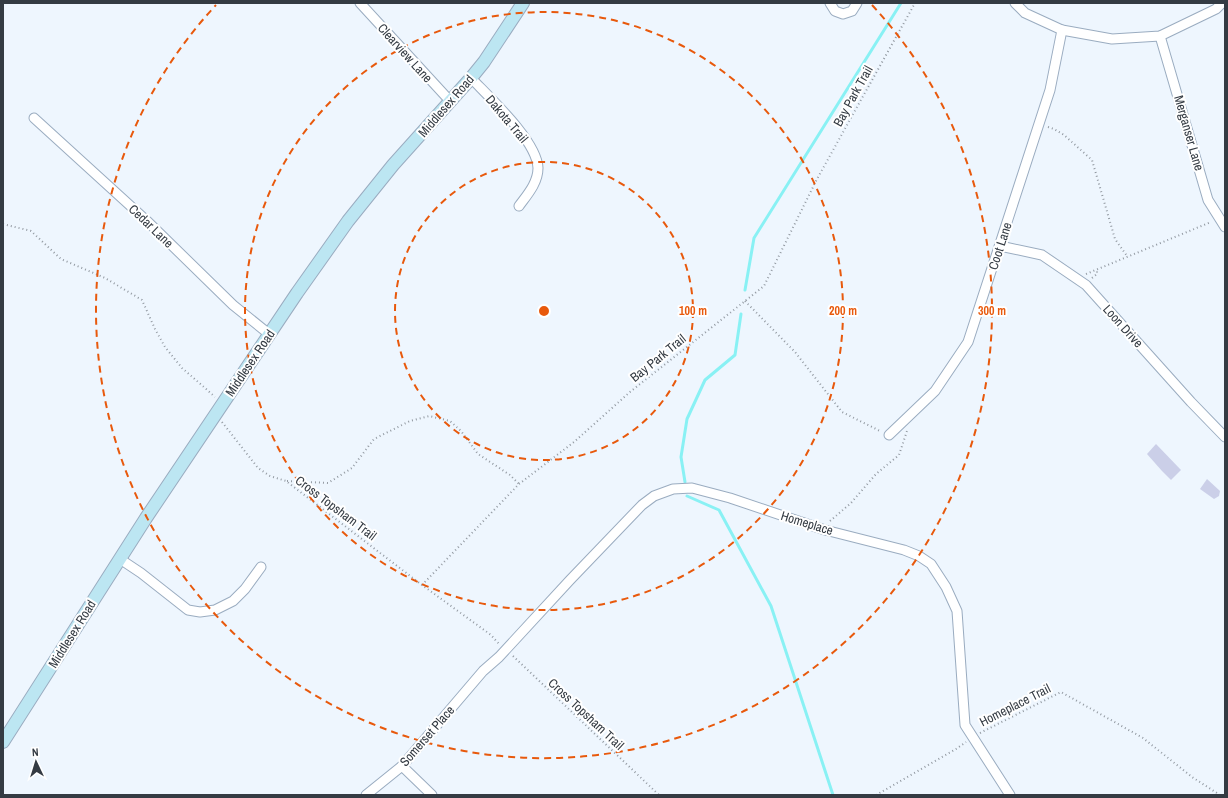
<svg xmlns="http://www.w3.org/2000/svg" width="1228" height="798" viewBox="0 0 1228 798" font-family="'Archivo Narrow',sans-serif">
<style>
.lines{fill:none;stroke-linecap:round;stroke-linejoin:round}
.stream{stroke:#89f1f4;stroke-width:3}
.building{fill:#cbcfe8}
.street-casing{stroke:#9aacc0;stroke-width:11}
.secondary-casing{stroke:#9aacc0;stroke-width:14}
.path{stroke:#939aa2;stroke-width:2;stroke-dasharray:1 3;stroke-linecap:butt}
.street{stroke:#fff;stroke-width:9}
.secondary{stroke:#bce6f2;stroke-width:12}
.ring{fill:none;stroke:#e8590c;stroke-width:2;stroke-dasharray:7 5}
.labels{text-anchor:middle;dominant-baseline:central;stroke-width:4;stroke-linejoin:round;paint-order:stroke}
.street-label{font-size:13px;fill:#343b43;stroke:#fff}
.centre{fill:#e8590c;stroke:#fff;stroke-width:2}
.ring-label{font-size:12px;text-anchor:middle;font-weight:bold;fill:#e8590c;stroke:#fff;stroke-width:4;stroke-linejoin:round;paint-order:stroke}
</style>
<rect width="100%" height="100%" fill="#eef6fe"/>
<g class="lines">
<!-- stream -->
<g class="stream">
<polyline points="745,290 754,238 901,3"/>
<polyline points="685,482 681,457 687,419 705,380 735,355 741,314"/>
<polyline points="687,496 719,510 771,606 833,795"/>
</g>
</g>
<!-- building -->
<g class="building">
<polygon points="1156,444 1181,470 1171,480 1162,471 1147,454"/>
<polygon points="1207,479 1220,491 1219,496 1214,499 1200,489"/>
</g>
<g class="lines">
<defs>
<g id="street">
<polyline points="360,3 451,102"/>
<polyline points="830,3 835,11 843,14 852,11 857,3"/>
<polyline points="1015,3 1025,13 1062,30 1112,39 1160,36 1216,9 1222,3"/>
<polyline points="1160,36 1208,200 1225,227"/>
<path d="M 471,78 C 490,98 537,141 538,168 C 538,183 527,195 519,206"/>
<polyline points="34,118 147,221 233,305 269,334"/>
<polyline points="1000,246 1042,255 1086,285 1191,402 1225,437"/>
<polyline points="889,435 935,391 968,342 1050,90 1062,30"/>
<polyline points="120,559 141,573 188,610 200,612 215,610 233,601 245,589 261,567"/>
<polyline points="402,766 432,795"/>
<polyline points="366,795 402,766 483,671 499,657 570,580 642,505 654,496 673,489 692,488 730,498 825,530 904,550 919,556 931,564 946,587 957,611 965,725 1010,795"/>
</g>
<polyline id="secondary" points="3,742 146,518 297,293 348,221 393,165 471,78 484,62 523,3"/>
</defs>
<!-- street casing -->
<use href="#street" class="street-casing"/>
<!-- secondary casing -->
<use href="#secondary" class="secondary-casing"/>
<!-- path -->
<g class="path">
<polyline points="1048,127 1054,129 1064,135 1092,160 1115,239 1127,256"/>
<polyline points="3,224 31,231 61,259 105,278 142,300 155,329 165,347 182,368 205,388 215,397"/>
<polyline points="1086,274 1211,222"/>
<polyline points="1092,278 1097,274 1097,269"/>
<polyline points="745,301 795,352 842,412 880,431"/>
<polyline points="222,422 258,468 270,476 286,481 422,585 491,635 499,644"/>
<polyline points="287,481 328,483 352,468 374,439 410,421 429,416 450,421 461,431 478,454 510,475 519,484"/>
<polyline points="830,521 851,503 876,474 899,455 907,431"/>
<polyline points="422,585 519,484 574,442 630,392 764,286 817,179 915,3"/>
<polyline points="513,656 659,795"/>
<polyline points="980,733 1061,692 1143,738 1192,777 1220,795"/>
<polyline points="876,795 956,749 966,742"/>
</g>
<!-- street -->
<use href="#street" class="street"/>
<!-- secondary -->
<use href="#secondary" class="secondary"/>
</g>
<!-- distance rings -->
<g class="ring">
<circle cx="544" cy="311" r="149"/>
<circle cx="544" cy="311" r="299"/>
<path d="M872 5A448 448 0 1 1 216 5"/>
</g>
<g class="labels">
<!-- street labels -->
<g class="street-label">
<text transform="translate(405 53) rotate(48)">Clearview Lane</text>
<text transform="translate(853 96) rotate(-61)">Bay Park Trail</text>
<text transform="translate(446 106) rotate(-49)">Middlesex Road</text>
<text transform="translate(507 119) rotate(50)">Dakota Trail</text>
<text transform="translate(1189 133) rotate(74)">Merganser Lane</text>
<text transform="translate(151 226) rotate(44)">Cedar Lane</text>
<text transform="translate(1000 246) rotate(-72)">Coot Lane</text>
<text transform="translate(1123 326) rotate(48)">Loon Drive</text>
<text transform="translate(658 358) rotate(-39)">Bay Park Trail</text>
<text transform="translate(250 363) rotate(-56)">Middlesex Road</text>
<text transform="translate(336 508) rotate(37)">Cross Topsham Trail</text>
<text transform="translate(807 523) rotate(17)">Homeplace</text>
<text transform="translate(72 634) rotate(-58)">Middlesex Road</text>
<text transform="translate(1015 705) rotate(-27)">Homeplace Trail</text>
<text transform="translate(586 714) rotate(43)">Cross Topsham Trail</text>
<text transform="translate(427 736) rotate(-49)">Somerset Place</text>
</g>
</g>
<circle cx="544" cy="311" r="6" class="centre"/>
<g class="ring-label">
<text x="693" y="315">100 m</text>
<text x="843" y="315">200 m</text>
<text x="992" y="315">300 m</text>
</g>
<!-- border -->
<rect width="1228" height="798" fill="none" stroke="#343b43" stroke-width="8"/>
<!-- north arrow -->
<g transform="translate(36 762) rotate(356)" stroke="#ffffff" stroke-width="3" paint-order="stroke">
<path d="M0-3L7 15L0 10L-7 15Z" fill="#343b43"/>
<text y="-6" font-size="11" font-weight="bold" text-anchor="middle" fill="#343b43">N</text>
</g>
</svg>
